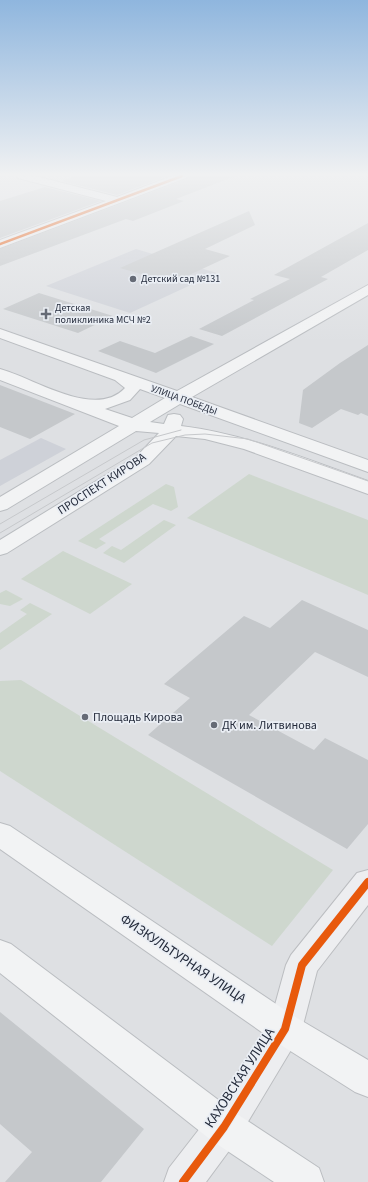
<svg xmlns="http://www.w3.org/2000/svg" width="368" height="1182" viewBox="0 0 368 1182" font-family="'Source Sans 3',sans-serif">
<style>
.built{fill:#ced1d8}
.green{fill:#ced7ce}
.building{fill:#c5c8cb}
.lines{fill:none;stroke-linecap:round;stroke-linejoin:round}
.street-casing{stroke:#bbbdc0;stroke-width:2}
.primary-casing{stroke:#babdc1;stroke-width:2}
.street{fill:#edeef0;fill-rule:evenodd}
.primary{fill:#f2f3f4;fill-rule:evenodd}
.tram{stroke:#c6c8cb;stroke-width:1}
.cycleway-far1-casing{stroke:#eaeef4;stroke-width:4}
.cycleway-casing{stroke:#eaeef4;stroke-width:10}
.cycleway-far1{stroke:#e8590c;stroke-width:2.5}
.cycleway{stroke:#e8590c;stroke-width:8}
.poi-dot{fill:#666b76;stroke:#eaeef4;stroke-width:1.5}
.labels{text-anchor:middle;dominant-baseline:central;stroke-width:3.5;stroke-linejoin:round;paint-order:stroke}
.far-poi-label{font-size:10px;fill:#252c3c;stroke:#eaeef4;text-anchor:start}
.far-street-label{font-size:10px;fill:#252c3c;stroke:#eaeef4}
.street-label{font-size:12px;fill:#252c3c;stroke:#eaeef4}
.poi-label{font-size:12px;fill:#252c3c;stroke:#eaeef4;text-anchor:start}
.near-street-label{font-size:14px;fill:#252c3c;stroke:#eaeef4}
</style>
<rect width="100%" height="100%" fill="#dee0e3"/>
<!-- built -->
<g class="built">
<polygon points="136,249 217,273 130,313 46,286"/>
<polygon points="41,438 66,449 0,486 0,460"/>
</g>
<!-- green -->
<g class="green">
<polygon points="249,474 368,520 368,595 187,518"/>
<polygon points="166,484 174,487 178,507 171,511 153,504 99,539 106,543 96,549 78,541"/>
<polygon points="164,520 176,525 124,563 103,553 112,546 121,550"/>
<polygon points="63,551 132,584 90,614 21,579"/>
<polygon points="6,590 23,599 10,606 0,604 0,593"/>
<polygon points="30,603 52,614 0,650 0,633 27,614 20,610"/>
<polygon points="21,680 333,870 272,946 0,771 0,681"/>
</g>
<!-- building -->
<g class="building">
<polygon points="76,176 167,176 117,195 61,181"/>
<polygon points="188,176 233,177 176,199 184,201 133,221 126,219 0,266 0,249 187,179"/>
<polygon points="45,187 101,201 0,238 0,201"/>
<polygon points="249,211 255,225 205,249 230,256 172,283 120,268"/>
<polygon points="368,223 368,250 321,277 328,279 222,336 199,329 254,300 250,299 290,279 274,275"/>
<polygon points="39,293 113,316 78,333 3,309"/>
<polygon points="191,336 214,344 156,373 98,351 120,341 155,353"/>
<polygon points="368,345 368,416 361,413 358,415 341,409 312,428 299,423 303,390 340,363"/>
<polygon points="0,385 75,414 30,439 0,427"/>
<polygon points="302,600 368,630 368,677 315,652 249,715 314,750 325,738 368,760 368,824 347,849 148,735 190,698 164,684 244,616 270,628"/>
<polygon points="0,1012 144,1129 101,1182 5,1182 32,1152 0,1124"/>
</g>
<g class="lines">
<defs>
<g id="street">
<polygon points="17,176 35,176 117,197 172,176 187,176 186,178 0,248 0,240 106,201 18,178"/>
<polygon points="368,870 368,905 317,971 302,1029 297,1040 237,1140 206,1182 164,1182 169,1168 211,1114 270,1023 286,965 291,955 357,873"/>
</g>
<g id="primary">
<path d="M 368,285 L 368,295 L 192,397 L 368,460 L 368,472 L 180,404 L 150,422 L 164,424 L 168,415 L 174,414 L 180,415 L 183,419 L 181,426 C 246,434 306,459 368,481 L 368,494 L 244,449 L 205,439 L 176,436 L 149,464 L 7,553 L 0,555 L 0,540 L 137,456 L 159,433 L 136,431 L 7,509 L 0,511 L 0,497 L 119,426 L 0,380 L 0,369 C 34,378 95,420 125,388 L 115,380 L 0,338 L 0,329 L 177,391 ZM 140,389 L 165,398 L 132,418 L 105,409 L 130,400 Z"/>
<polygon points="0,823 10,826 297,1018 368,1060 368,1097 355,1092 273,1040 0,849"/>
<polygon points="0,940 11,944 237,1114 319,1168 324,1182 274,1182 211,1140 0,973"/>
</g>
</defs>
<!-- street casing -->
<use href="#street" class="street-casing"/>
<!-- primary casing -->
<use href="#primary" class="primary-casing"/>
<!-- street -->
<use href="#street" class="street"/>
<!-- primary -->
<use href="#primary" class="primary"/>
<!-- tram -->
<g class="tram">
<polyline points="0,524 144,440 181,430"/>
<polyline points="0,533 152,443 185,435 205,434 248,439 368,481"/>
</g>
<defs>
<polyline id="cycleway-far1" points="0,244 182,176"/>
<polyline id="cycleway" points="183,1182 224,1127 285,1029 302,965 368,882"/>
</defs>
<!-- cycleway-far1 casing -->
<use href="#cycleway-far1" class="cycleway-far1-casing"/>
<!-- cycleway casing -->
<use href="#cycleway" class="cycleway-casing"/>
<!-- cycleway-far1 -->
<use href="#cycleway-far1" class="cycleway-far1"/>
<!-- cycleway -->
<use href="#cycleway" class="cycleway"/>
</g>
<!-- sky -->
<linearGradient id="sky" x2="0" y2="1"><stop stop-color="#8fb6de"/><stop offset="0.51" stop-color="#f0f1f2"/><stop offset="1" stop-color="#f0f1f2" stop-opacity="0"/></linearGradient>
<rect width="368" height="342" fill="url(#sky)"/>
<!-- markers -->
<g class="poi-dot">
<circle cx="133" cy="279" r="4"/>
<path d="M44 308h4v4h4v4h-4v4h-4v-4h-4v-4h4z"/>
<circle cx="85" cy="717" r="4"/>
<circle cx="214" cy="725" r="4"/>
</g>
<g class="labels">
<!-- far-poi labels -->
<g class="far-poi-label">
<text x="141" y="279">Детский сад №131</text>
<text x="55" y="308">Детская<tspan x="55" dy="12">поликлиника МСЧ №2</tspan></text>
</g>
<!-- far-street labels -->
<g class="far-street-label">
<text transform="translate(184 400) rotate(20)">УЛИЦА ПОБЕДЫ</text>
</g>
<!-- street labels -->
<g class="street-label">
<text transform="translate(102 484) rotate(-33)">ПРОСПЕКТ КИРОВА</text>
</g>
<!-- poi labels -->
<g class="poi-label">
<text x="93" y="717">Площадь Кирова</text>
<text x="222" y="725">ДК им. Литвинова</text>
</g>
<!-- near-street labels -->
<g class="near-street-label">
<text transform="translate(183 959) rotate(34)">ФИЗКУЛЬТУРНАЯ УЛИЦА</text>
<text transform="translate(240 1078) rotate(-57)">КАХОВСКАЯ УЛИЦА</text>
</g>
</g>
</svg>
